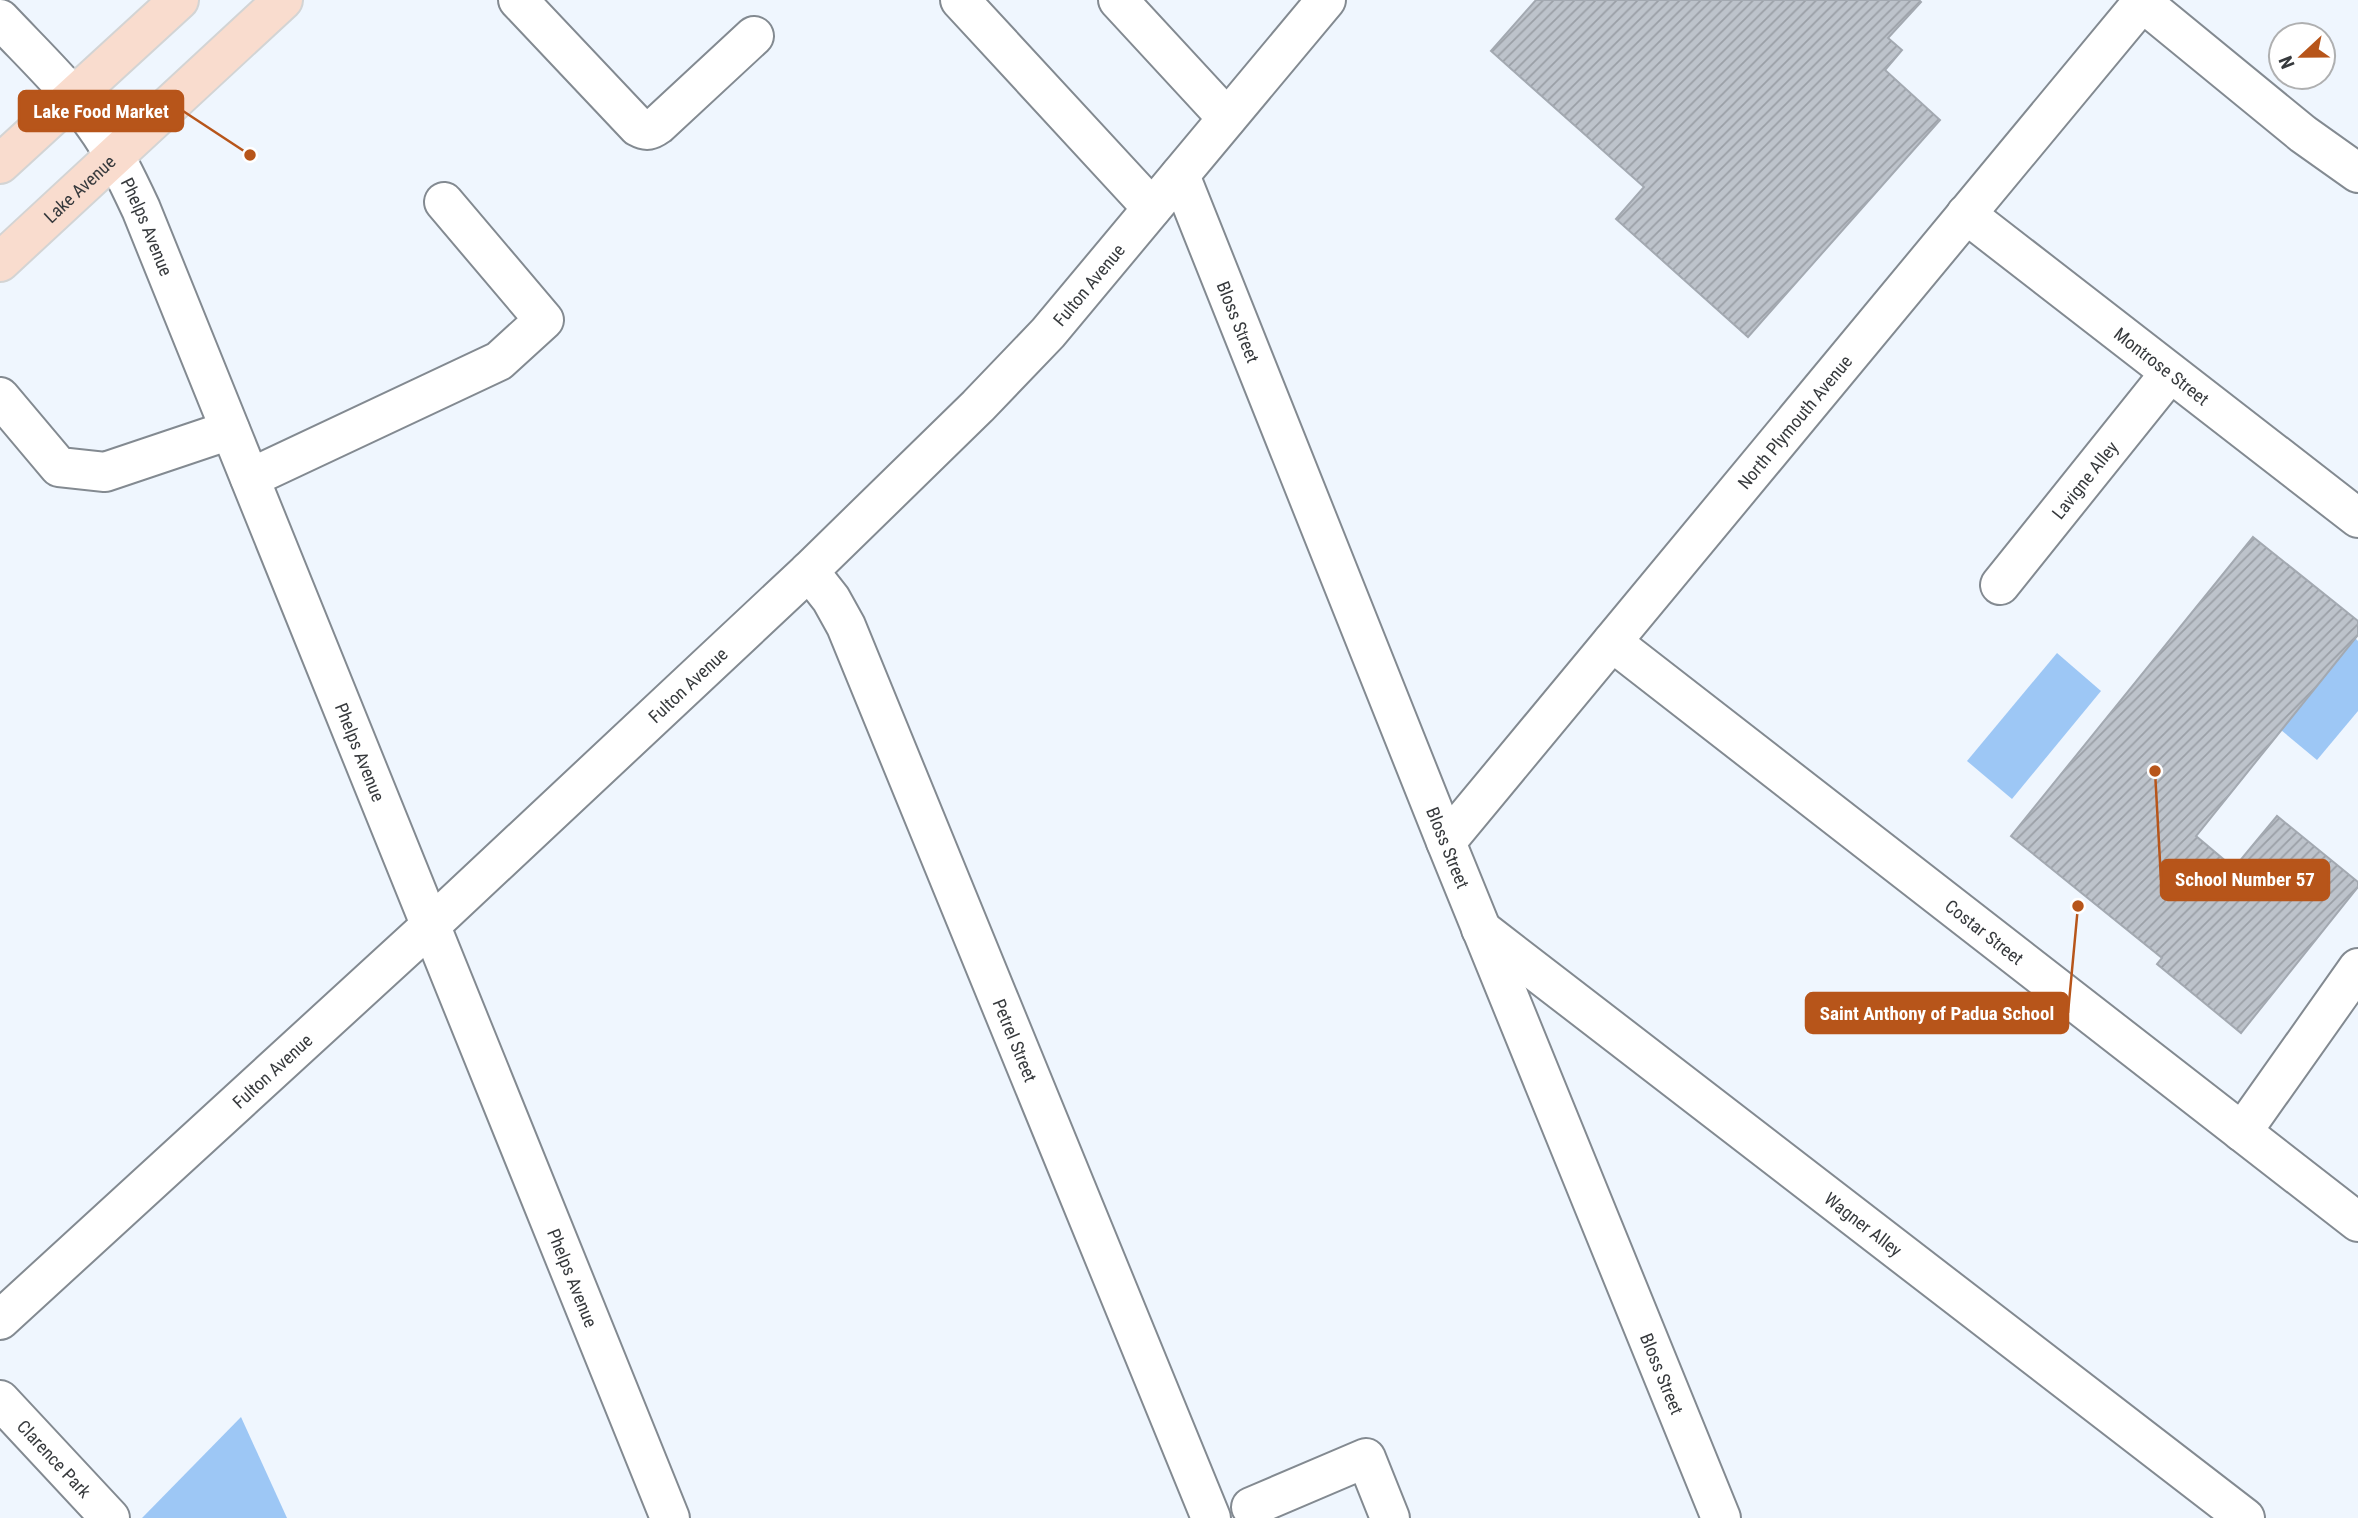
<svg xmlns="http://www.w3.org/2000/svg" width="2358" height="1518" viewBox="0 0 2358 1518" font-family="'Roboto Condensed',sans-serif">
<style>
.park{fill:#9dc7f5}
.building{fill:url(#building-hatch);stroke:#a3a9b1;stroke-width:2}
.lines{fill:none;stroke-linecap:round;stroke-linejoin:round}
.minor-casing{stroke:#838a91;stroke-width:42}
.major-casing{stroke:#d3d4d4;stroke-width:42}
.minor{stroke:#fff;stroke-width:38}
.major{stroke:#f9dcce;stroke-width:38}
.labels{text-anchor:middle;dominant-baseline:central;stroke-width:7;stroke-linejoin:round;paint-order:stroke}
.street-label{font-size:18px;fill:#373a3d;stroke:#fff}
.leader{fill:none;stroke:#b7551a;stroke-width:2.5}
.callout-dot{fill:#b7551a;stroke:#fff;stroke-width:2.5}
.callout{fill:#b7551a;stroke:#b7551a;stroke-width:2.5}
.callout-label{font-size:19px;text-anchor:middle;font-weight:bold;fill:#fff}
</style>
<defs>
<pattern id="building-hatch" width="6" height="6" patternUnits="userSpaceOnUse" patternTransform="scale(1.75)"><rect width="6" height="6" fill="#bdc3cb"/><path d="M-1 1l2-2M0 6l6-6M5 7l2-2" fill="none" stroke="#9a9fa6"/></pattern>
</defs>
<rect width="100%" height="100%" fill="#eff6fe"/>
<!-- park -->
<g class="park">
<polygon points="2355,638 2358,641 2358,711 2317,760 2281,730"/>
<polygon points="2057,653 2101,691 2012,799 1967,761"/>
<polygon points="241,1417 287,1518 142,1518"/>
</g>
<!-- building -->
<g class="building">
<polygon points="1536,0 1919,0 1921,2 1888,38 1902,50 1885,70 1940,120 1748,337 1616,219 1644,187 1491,51"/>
<polygon points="2253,537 2358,621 2358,635 2196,836 2234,868 2277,816 2358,882 2358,887 2241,1033 2157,964 2162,958 2011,836"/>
</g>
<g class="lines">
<defs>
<g id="minor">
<path d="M 518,0 L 638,127 C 647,132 651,130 658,125 L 754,36"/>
<polyline points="960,0 1152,208"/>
<polyline points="1118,0 1227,118"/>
<polyline points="2142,2 2303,134 2358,173"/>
<path id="s1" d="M 0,19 C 32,53 67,86 94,124 C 113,150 127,179 141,209 L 670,1518"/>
<path id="s2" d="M 1180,175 L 1446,842 L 1721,1518"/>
<path id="s3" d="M 1966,214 L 2358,518"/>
<polyline points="0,397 59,467 105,472 230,430"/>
<polyline points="250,478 499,361 544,320 444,202"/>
<path id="s4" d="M 809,571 L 831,599 L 846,626 L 1211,1518"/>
<path id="s5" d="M 2000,585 L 2170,373"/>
<path id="s6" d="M 1612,642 L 2358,1222"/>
<path id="s7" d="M 1446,842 L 2144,0"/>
<path id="s8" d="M 1481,929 L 2245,1518"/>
<polyline points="2242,1132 2358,968"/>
<path id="s9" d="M 0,1320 L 430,926 L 809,571 L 978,406 L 1048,333 L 1326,0"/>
<path id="s10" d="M 0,1400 L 110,1518"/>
<polyline points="1251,1507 1366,1458 1390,1518"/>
</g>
<g id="major">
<polyline points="0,164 179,0"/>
<path id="s11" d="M 0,262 L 283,0"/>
</g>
</defs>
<!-- minor casing -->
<use href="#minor" class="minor-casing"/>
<!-- major casing -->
<use href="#major" class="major-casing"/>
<!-- minor -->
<use href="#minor" class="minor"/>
<!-- major -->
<use href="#major" class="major"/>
</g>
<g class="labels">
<!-- street labels -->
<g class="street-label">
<text stroke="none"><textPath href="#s11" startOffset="108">Lake Avenue</textPath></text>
<text stroke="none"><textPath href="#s1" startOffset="257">Phelps Avenue</textPath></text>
<text stroke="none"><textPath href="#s9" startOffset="1503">Fulton Avenue</textPath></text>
<text stroke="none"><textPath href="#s2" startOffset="158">Bloss Street</textPath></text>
<text stroke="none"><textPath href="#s3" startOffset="248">Montrose Street</textPath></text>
<text stroke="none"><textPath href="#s7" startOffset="546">North Plymouth Avenue</textPath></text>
<text stroke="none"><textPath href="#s5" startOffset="135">Lavigne Alley</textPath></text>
<text stroke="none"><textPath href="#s9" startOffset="936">Fulton Avenue</textPath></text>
<text stroke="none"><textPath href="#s1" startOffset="824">Phelps Avenue</textPath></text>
<text stroke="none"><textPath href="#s2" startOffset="724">Bloss Street</textPath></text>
<text stroke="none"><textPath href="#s6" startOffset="472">Costar Street</textPath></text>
<text stroke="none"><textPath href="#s4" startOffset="514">Petrel Street</textPath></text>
<text stroke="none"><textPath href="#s9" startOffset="369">Fulton Avenue</textPath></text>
<text stroke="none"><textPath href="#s8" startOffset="483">Wagner Alley</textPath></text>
<text stroke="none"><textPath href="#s1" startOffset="1391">Phelps Avenue</textPath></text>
<text stroke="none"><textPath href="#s2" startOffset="1292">Bloss Street</textPath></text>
<text stroke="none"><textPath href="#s10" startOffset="80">Clarence Park</textPath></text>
</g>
</g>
<!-- callouts -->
<path class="leader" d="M250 155L183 111M2155 771L2161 880M2078 906L2068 1013"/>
<g class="callout-dot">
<circle cx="250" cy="155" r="7"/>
<circle cx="2155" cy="771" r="7"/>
<circle cx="2078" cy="906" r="7"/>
</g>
<g class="callout">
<rect x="19" y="91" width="164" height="40" rx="7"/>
<rect x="2161" y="860" width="168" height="40" rx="7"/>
<rect x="1806" y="993" width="262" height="40" rx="7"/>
</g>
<g class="callout-label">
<text x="101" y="118">Lake Food Market</text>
<text x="2245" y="886">School Number 57</text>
<text x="1937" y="1020">Saint Anthony of Padua School</text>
</g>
<!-- north arrow -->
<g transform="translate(2302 56) rotate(248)"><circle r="33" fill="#ffffff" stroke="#afb0b1" stroke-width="2"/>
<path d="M0-5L12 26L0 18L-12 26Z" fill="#b7551a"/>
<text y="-10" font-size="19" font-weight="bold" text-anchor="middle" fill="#373a3d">N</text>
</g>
</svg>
